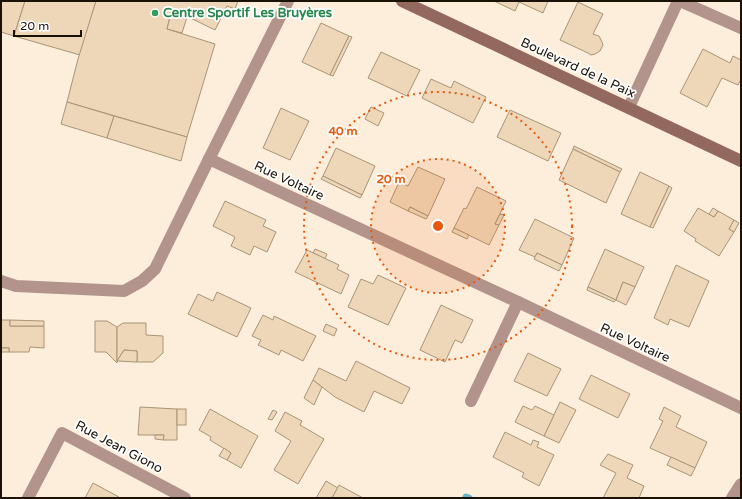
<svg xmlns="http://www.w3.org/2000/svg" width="742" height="499" viewBox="0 0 742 499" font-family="'Varela Round',sans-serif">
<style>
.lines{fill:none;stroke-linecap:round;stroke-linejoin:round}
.stream{stroke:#66b3cd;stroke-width:7}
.building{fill:#edd7b8;stroke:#a99477}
.street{stroke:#b2948d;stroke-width:12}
.secondary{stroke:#93685e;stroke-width:12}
.ring{fill:none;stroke:#e8590c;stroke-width:2;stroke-dasharray:2 4}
.leisure-dot{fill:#2e9e5b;stroke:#fff;stroke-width:1.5}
.labels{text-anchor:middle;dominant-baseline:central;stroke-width:3.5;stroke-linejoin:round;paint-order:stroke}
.leisure-label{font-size:13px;font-weight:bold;fill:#27864d;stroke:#fff;text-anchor:start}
.street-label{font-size:13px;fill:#1a1207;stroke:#fff}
.centre{fill:#e8590c;stroke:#fff;stroke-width:2}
.ring-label{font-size:12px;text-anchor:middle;font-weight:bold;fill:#e8590c;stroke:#fff;stroke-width:3.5;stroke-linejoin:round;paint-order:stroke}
</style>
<rect width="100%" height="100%" fill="#fceedb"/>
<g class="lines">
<!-- stream -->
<polyline class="stream" points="466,497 469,498"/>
</g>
<!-- building -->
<g class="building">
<polygon points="1,1 25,1 14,36 1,32"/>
<polygon points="25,1 96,1 80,55 14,36"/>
<polygon points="96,1 238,1 235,9 227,6 215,30 172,9 167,29 215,44 187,137 67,102 78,59"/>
<polygon points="494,1 548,1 543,13 519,2 515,11"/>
<polygon points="578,2 603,14 593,34 599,36 602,42 603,45 600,51 595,54 591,55 588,53 560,40"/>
<polygon points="172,9 187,17 182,33 167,29"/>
<polygon points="321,23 349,36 330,75 302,62"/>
<polygon points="349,36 352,37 333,76 330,75"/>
<polygon points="703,49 730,63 733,56 741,60 741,79 738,85 722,78 707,107 680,93"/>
<polygon points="381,52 420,70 407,96 368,78"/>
<polygon points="431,79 451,88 454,81 486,97 473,123 422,98"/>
<polygon points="67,102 114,116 107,138 61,124"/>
<polygon points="371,107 384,113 378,126 365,119"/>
<polygon points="281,108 309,121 290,160 263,148"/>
<polygon points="510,110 561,133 548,161 497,137"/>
<polygon points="114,116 187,137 181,161 107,138"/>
<polygon points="574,146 622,169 620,172 573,149"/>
<polygon points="336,148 375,166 362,195 323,176"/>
<polygon points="573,149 620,172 606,203 559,180"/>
<polygon points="418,167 445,179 428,216 410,207 408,211 390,202 399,182 408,186"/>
<polygon points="640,172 669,186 650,227 621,214"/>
<polygon points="323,176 362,195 360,198 321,179"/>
<polygon points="669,186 672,188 653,228 650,227"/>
<polygon points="477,187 506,201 495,224 499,225 489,245 454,228 464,208 466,209"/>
<polygon points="225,201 266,220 263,226 276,232 267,252 254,246 250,255 231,246 235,237 213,226"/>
<polygon points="410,207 428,216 426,219 408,211"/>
<polygon points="698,208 714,217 718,211 734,220 729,229 734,232 719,256 695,241 696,239 684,231"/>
<polygon points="713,208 718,211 714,217 709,214"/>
<polygon points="500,214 504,215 499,225 495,224"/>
<polygon points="535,219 574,238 562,265 537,253 535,257 519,250"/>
<polygon points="734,220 739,223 734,232 729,229"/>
<polygon points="454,228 469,235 467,239 452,232"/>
<polygon points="315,249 327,254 325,259 313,253"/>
<polygon points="605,249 644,267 635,287 623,282 616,300 588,287"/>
<polygon points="307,250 339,265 337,269 349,275 341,294 295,272"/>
<polygon points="537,253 562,265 559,271 534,259"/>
<polygon points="676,265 709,281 689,327 670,319 668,325 654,318"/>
<polygon points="378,275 406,288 388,325 348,307 361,279 373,284"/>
<polygon points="623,282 635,287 626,305 616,300"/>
<polygon points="588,287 616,300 614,302 587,290"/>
<polygon points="217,292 251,308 237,337 188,314 198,294 213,301"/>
<polygon points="441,305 473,320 462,343 455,340 445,362 420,350"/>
<polygon points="263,315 273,320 274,316 316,336 303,361 281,350 279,355 258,345 261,340 252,336"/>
<polygon points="1,320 10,320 10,326 44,326 44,348 30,347 29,352 9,352 9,348 1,348"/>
<polygon points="10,320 44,321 44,326 10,326"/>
<polygon points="95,321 107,321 117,327 117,363 106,352 95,352"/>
<polygon points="123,323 146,323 146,335 163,336 163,353 153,362 137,362 137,351 124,350 117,361 117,327"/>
<polygon points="326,324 337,329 334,336 323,331"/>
<rect x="1" y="348" width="8" height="4"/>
<polygon points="124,350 137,351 137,362 117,361"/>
<polygon points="528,353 561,369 547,396 514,381"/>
<polygon points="356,361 410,388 402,404 374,391 364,412 335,397 313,380 319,368 346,381"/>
<polygon points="591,375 630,394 618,418 579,399"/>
<polygon points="313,380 322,387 314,405 304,398"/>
<polygon points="560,402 576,410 559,443 544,436"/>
<polygon points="523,406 532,410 535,406 554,415 544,436 515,422"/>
<polygon points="140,407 177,409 177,440 163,440 164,435 138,435"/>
<polygon points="664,407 681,416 676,427 707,442 695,468 650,448 663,421 659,419"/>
<rect x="177" y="409" width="9" height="16"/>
<polygon points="210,409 258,436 241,468 227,460 231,453 210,440 211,437 199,430"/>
<polygon points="273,410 277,412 272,420 268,419"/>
<polygon points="285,412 302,421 300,425 324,439 298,484 274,470 291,441 275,431"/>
<polygon points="505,432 531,445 533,440 539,442 537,447 554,455 539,486 522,477 524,473 493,457"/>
<polygon points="155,435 164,435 163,440 155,439"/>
<polygon points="224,448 231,453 227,460 219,456"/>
<polygon points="608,454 633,465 627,478 644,486 639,498 603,498 616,473 600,465"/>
<polygon points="671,457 695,468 691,476 667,465"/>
<polygon points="326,481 338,488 332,498 316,498"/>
<polygon points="93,483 119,497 118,498 85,498"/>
<polygon points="339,485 363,498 332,498"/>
</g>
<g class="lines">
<!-- street -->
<g class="street">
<polyline points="288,1 209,159 518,302 741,408"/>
<polyline points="680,1 741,28"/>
<polyline points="629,107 678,1"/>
<polyline points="1,281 16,286 124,291 142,281 155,269 209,159"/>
<polyline points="471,401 518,302"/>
<polyline points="28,498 62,433 185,498"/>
<polyline points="732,498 741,484"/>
</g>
<!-- secondary -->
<polyline class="secondary" points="402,1 741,161"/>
</g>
<!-- distance rings -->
<circle cx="438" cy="226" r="67" fill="#e8590c" fill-opacity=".12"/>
<g class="ring">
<circle cx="438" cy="226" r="67"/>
<circle cx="438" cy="226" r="134"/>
</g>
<!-- markers -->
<circle class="leisure-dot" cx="155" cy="13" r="4"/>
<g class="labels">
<!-- leisure labels -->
<g class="leisure-label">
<text x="163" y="13">Centre Sportif Les Bruyères</text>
</g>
<!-- street labels -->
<g class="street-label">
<text transform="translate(578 68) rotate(25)">Boulevard de la Paix</text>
<text transform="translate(289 181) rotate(25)">Rue Voltaire</text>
<text transform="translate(635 343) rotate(25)">Rue Voltaire</text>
<text transform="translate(119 447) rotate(28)">Rue Jean Giono</text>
</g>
</g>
<circle cx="438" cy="226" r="6" class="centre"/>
<g class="ring-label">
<text x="343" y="135">40 m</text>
<text x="391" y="183">20 m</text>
</g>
<!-- border -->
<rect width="742" height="499" fill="none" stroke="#1a1207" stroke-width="4"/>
<!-- scale -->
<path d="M14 30v6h67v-6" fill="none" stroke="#1a1207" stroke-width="2"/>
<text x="20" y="30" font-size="12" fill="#1a1207" stroke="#ffffff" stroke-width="3" paint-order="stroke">20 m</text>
</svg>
